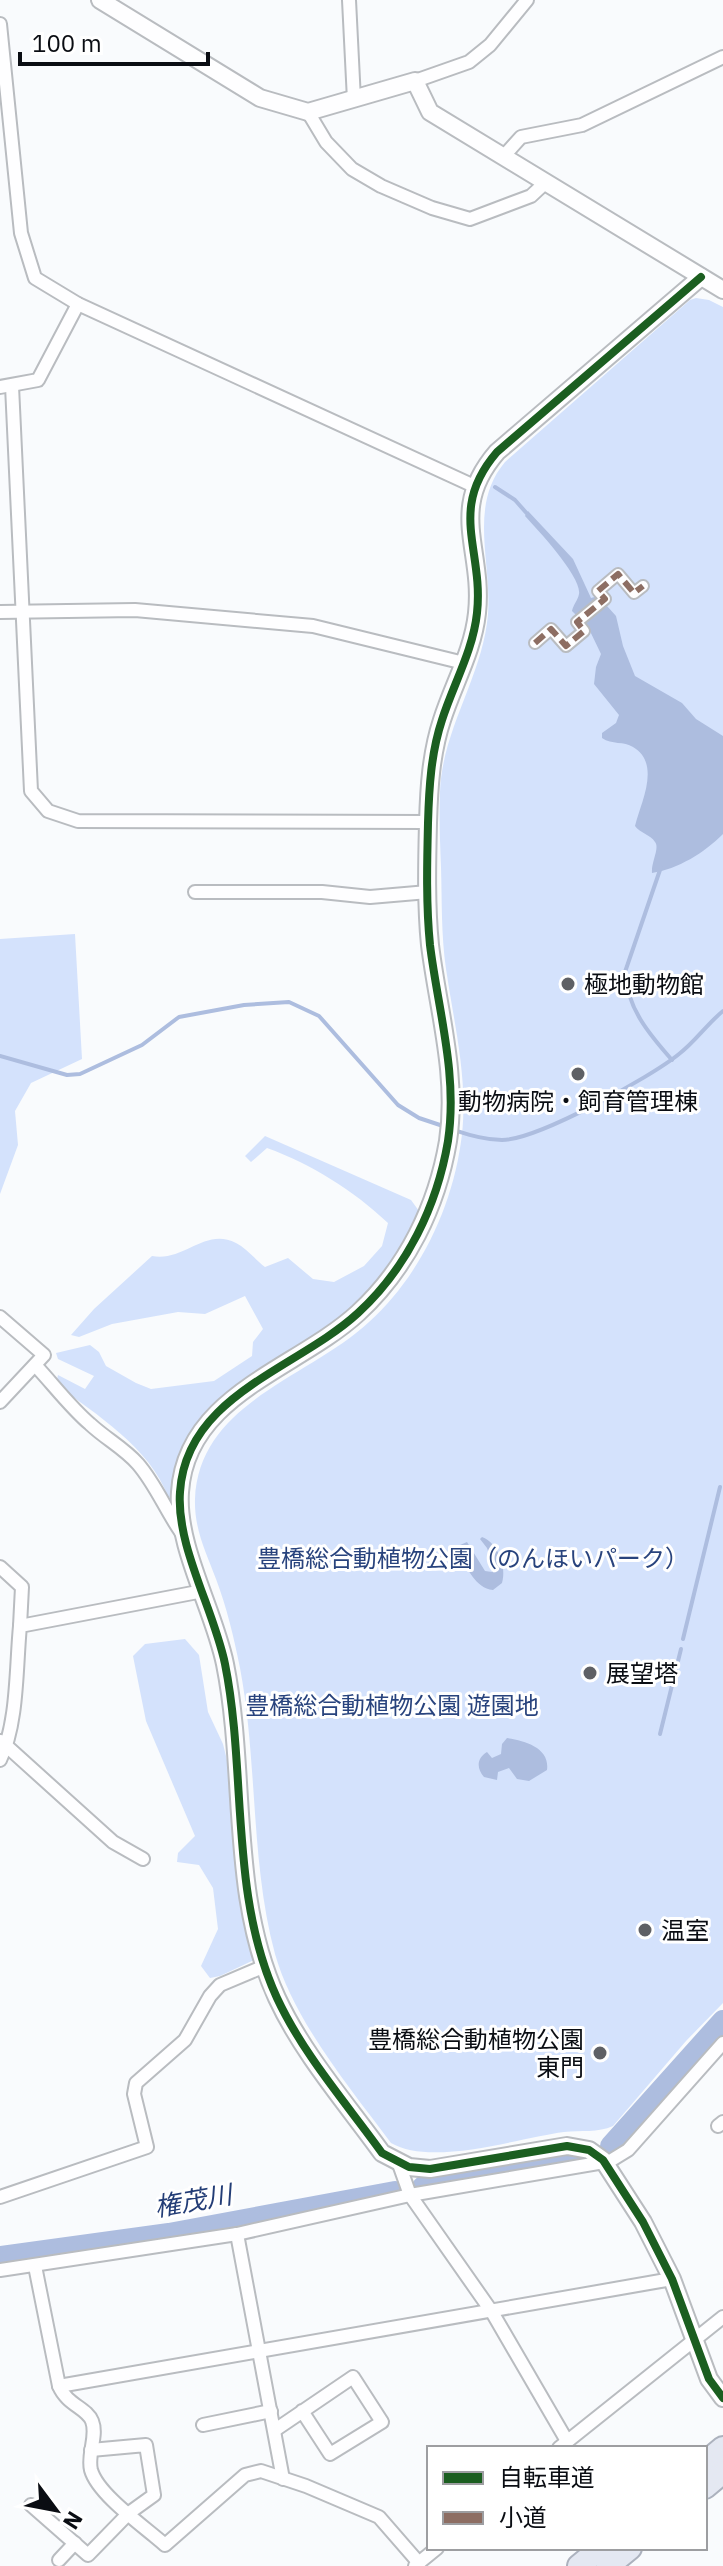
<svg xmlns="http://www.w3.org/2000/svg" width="723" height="2566" viewBox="0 0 723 2566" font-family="'IBM Plex Sans','Noto Sans JP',sans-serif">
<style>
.green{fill:#d4e2fc}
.water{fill:#adbddf}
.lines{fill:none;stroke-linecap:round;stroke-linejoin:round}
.stream{stroke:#adbddf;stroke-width:4}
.river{stroke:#adbddf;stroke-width:22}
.pedestrian-casing{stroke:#b9bcc0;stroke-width:14}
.minor-casing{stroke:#b9bcc0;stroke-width:16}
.tertiary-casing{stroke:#b9bcc0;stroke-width:20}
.trunk-casing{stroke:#acb2be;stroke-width:26}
.pedestrian{stroke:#fefeff;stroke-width:10}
.minor{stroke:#fefeff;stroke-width:12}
.tertiary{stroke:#fefeff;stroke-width:16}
.trunk{stroke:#e4e8f2;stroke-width:22}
.quiet{stroke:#8d6e63;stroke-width:6;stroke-dasharray:12 6;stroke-linecap:butt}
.cycleway-casing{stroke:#fff;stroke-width:13}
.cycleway{stroke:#1b5e20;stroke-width:8}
.poi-dot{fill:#5e6065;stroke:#fff;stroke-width:3}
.labels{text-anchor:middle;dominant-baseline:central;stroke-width:6;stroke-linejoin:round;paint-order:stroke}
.poi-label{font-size:24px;fill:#0a0d13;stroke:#fff;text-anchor:start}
.park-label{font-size:24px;fill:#28437d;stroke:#fff}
.water-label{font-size:26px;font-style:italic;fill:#233d76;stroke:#fff}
</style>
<rect width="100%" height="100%" fill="#f9fbfd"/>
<!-- green -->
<g class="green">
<path d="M 696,298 L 709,300 L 723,307 L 723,2003 L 686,2041 L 613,2126 C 598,2133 581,2130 564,2132 C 518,2138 432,2167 391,2143 C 350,2088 294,2021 275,1954 C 250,1861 258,1763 240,1668 C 234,1638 227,1608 216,1579 C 206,1552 194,1529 195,1499 C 199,1402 309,1378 369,1322 C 421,1275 454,1204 462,1134 C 468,1077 454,1024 446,969 C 441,935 442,900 441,867 C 440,842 439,817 440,792 C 442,729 483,676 488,614 C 492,562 468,506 505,462 L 690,300 Z"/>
<polygon points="75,934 82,1059 31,1083 15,1111 18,1145 0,1194 0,939"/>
<path d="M 265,1136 L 411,1200 L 419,1211 L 416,1224 L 401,1253 L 352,1312 L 201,1421 C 181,1447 177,1466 172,1498 L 168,1497 C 150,1447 96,1415 56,1384 L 58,1375 L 85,1389 L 94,1376 L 58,1359 L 56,1353 L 90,1345 L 99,1352 L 106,1366 L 136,1383 L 151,1389 L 214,1381 L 252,1356 L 253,1342 L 263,1329 L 245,1296 L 205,1314 L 178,1312 L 112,1324 L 79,1337 L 71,1335 L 94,1309 L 152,1256 C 184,1262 205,1227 236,1243 C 246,1248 256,1260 265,1267 L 288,1258 L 313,1279 L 334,1282 L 364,1266 L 382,1246 L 388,1223 C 353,1190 311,1164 267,1148 L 251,1162 L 245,1156 Z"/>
<polygon points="185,1639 199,1655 208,1712 223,1744 230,1772 238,1888 254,1949 254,1960 220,1976 210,1978 201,1966 218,1929 213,1888 199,1865 177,1862 178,1853 195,1836 146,1721 133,1656 145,1644"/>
</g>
<!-- water -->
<g class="water">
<path d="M 528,511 L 573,559 L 591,598 L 598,596 L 616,616 L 623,646 L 635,676 L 682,703 L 696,719 L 723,736 L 723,834 C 704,853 678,869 652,873 C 651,862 660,848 655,842 C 651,835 640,833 635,826 C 640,804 662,764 633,747 C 624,741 612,745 602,738 L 602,733 L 616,723 L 619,715 L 594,684 L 596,667 L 601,654 L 588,627 L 572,611 C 573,605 578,600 579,594 C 582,577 537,529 525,516 Z"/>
<path d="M 482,1537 C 498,1543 507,1567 502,1583 L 493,1590 C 475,1588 468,1568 458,1554 L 460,1545 L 467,1542 L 485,1571 L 492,1572 L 494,1569 L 487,1548 L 480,1539 Z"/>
<path d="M 507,1738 C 526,1741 550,1748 547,1770 L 529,1781 L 517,1779 L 509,1768 L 498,1772 L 497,1780 L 484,1777 C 476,1768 477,1758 487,1752 L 492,1758 L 501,1754 L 502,1744 Z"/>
</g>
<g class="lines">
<!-- stream -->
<g class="stream">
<polyline points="495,487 515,500 530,517"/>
<path d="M 661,867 L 625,972 C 627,1008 649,1034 672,1060"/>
<polyline points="0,1056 67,1075 80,1074 142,1045 179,1017 244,1005 289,1002 319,1016 398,1105 419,1118 446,1127"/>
<path d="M 454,1130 C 470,1135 485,1140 502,1140 C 537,1140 651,1077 679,1054 C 695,1042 707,1024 723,1011"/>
<polyline points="683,1639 720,1487"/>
<polyline points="660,1734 681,1649"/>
</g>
<!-- river -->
<g class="river">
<polyline points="611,2146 723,2021"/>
<polyline points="423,2187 569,2160"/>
<polyline points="0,2257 169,2234 395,2192"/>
</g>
<defs>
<polyline id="pedestrian" points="535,643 551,629 566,646 584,631 577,622 605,599 598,591 618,574 634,593 643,586"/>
<g id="minor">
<polyline points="349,0 354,100"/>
<polyline points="0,24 21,233 35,278 78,304 474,486"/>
<polyline points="415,81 469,62 490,45 527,0"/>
<polyline points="308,112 326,142 352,169 381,186 432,208 470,219 531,196 546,182"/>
<polyline points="503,157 521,137 582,125 723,57"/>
<polyline points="12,386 31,791 48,811 78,821 428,822"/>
<polyline points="0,387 38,380 78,304"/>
<polyline points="0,612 135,610 313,626 464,663"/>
<polyline points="195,892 322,892 370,897 428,892"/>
<polyline points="0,1317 44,1355 0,1402"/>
<path d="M 35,1365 C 53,1384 70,1407 90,1424 C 106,1439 124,1448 138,1464 C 156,1485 165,1509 181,1532"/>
<polyline points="0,1567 22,1587 20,1626"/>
<polyline points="1,1741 113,1842 143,1859"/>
<path d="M 0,1760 C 18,1724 16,1666 20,1626 L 203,1591"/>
<polyline points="718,2126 723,2122"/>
<polyline points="399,2164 410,2195 492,2312 567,2441"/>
<polyline points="0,2197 147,2147 134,2094 136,2083 185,2040 210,1996 220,1985 265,1966"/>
<polyline points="237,2234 283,2479"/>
<path d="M 35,2266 L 59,2386 C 67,2405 87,2408 92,2421 C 98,2436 87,2454 91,2470 C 98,2495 145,2527 165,2545 L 245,2475 L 261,2471 L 306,2486 L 379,2517 L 419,2563"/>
<polyline points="0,2270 237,2234 410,2195 610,2161 628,2150 723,2043"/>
<polyline points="59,2386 672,2279"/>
<polyline points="203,2425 271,2411"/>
<polyline points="275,2430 353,2377 382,2422 330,2454 302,2411"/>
<polyline points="559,2448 723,2317"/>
<polyline points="31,2505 88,2555 129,2513 154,2495 146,2445 91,2450"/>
<polyline points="59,2560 75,2543"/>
<polyline points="415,2566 437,2548"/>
</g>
<g id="tertiary">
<polyline points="100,0 260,98 308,112 415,81 430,112 723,290"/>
<path d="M 701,277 L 497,452 C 447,510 484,549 477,613 C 473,651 453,685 442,720 C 431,753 429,788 428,823 C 427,863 426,905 430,945 C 438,1010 458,1074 448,1141 C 437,1206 407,1268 358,1313 C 297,1369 186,1395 180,1492 C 176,1546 214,1610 225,1664 C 247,1773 229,1894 277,1998 C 303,2054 346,2103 382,2153 L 409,2167 L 430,2169 L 567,2146 L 589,2150 L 603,2160 L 643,2222 L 672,2279 L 709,2379 L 723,2398"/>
</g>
<g id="trunk">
<polyline points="705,2463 723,2448"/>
<polyline points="705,2487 723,2472"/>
<polyline points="579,2566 601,2548"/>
<polyline points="608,2566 630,2548"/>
</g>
</defs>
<!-- pedestrian casing -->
<use href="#pedestrian" class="pedestrian-casing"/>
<!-- minor casing -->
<use href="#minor" class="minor-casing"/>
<!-- tertiary casing -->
<use href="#tertiary" class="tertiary-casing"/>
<!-- trunk casing -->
<use href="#trunk" class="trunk-casing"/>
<!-- pedestrian -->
<use href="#pedestrian" class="pedestrian"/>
<!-- minor -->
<use href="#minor" class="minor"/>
<!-- tertiary -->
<use href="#tertiary" class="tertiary"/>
<!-- trunk -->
<use href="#trunk" class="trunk"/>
<!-- quiet -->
<polyline class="quiet" points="535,643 551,629 566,646 584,631 577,622 605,599 598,591 618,574 634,593 643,586"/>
<defs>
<path id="cycleway" d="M 701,277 L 497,452 C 447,510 484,549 477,613 C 473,651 453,685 442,720 C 431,753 429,788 428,823 C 427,863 426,905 430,945 C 438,1010 458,1074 448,1141 C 437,1206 407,1268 358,1313 C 297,1369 186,1395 180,1492 C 176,1546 214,1610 225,1664 C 247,1773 229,1894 277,1998 C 303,2054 346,2103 382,2153 L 409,2167 L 430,2169 L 567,2146 L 589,2150 L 603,2160 L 643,2222 L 672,2279 L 709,2379 L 723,2398"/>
</defs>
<!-- cycleway casing -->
<use href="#cycleway" class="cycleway-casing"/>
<!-- cycleway -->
<use href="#cycleway" class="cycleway"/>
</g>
<!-- markers -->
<g class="poi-dot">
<circle cx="568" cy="984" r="8"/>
<circle cx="578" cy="1074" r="8"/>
<circle cx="590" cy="1673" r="8"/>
<circle cx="645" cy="1930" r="8"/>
<circle cx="600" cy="2053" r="8"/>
</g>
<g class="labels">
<!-- poi labels -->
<g class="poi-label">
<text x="584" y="984">極地動物館</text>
<text x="578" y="1101" text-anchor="middle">動物病院・飼育管理棟</text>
<text x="606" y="1673">展望塔</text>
<text x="661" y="1930">温室</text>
<text x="584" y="2039" text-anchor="end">豊橋総合動植物公園<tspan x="584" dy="28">東門</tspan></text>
</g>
<!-- park labels -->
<g class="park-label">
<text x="473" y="1558">豊橋総合動植物公園（のんほいパーク）</text>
<text x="392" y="1705">豊橋総合動植物公園 遊園地</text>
</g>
<!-- water labels -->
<g class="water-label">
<text transform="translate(193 2200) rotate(-10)">権茂川</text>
</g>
</g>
<!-- legend -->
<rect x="427" y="2446" width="280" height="104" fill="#ffffff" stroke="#9d9ea1" stroke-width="2"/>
<rect x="443" y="2472" width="40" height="12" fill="#1b5e20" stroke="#9d9ea1" stroke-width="2"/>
<text x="499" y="2486" font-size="24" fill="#0a0d13">自転車道</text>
<rect x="443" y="2512" width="40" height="12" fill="#8d6e63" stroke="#9d9ea1" stroke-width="2"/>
<text x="499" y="2526" font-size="24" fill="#0a0d13">小道</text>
<!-- north arrow -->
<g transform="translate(56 2510) rotate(122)" stroke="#ffffff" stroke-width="6" paint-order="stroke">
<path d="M0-6L14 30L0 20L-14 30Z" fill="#0a0d13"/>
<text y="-12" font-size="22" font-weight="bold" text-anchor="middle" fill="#0a0d13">N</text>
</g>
<!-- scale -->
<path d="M20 52v12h188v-12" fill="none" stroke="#0a0d13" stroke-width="4"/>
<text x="32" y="52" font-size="24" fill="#0a0d13" stroke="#ffffff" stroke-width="6" paint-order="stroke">100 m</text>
</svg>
